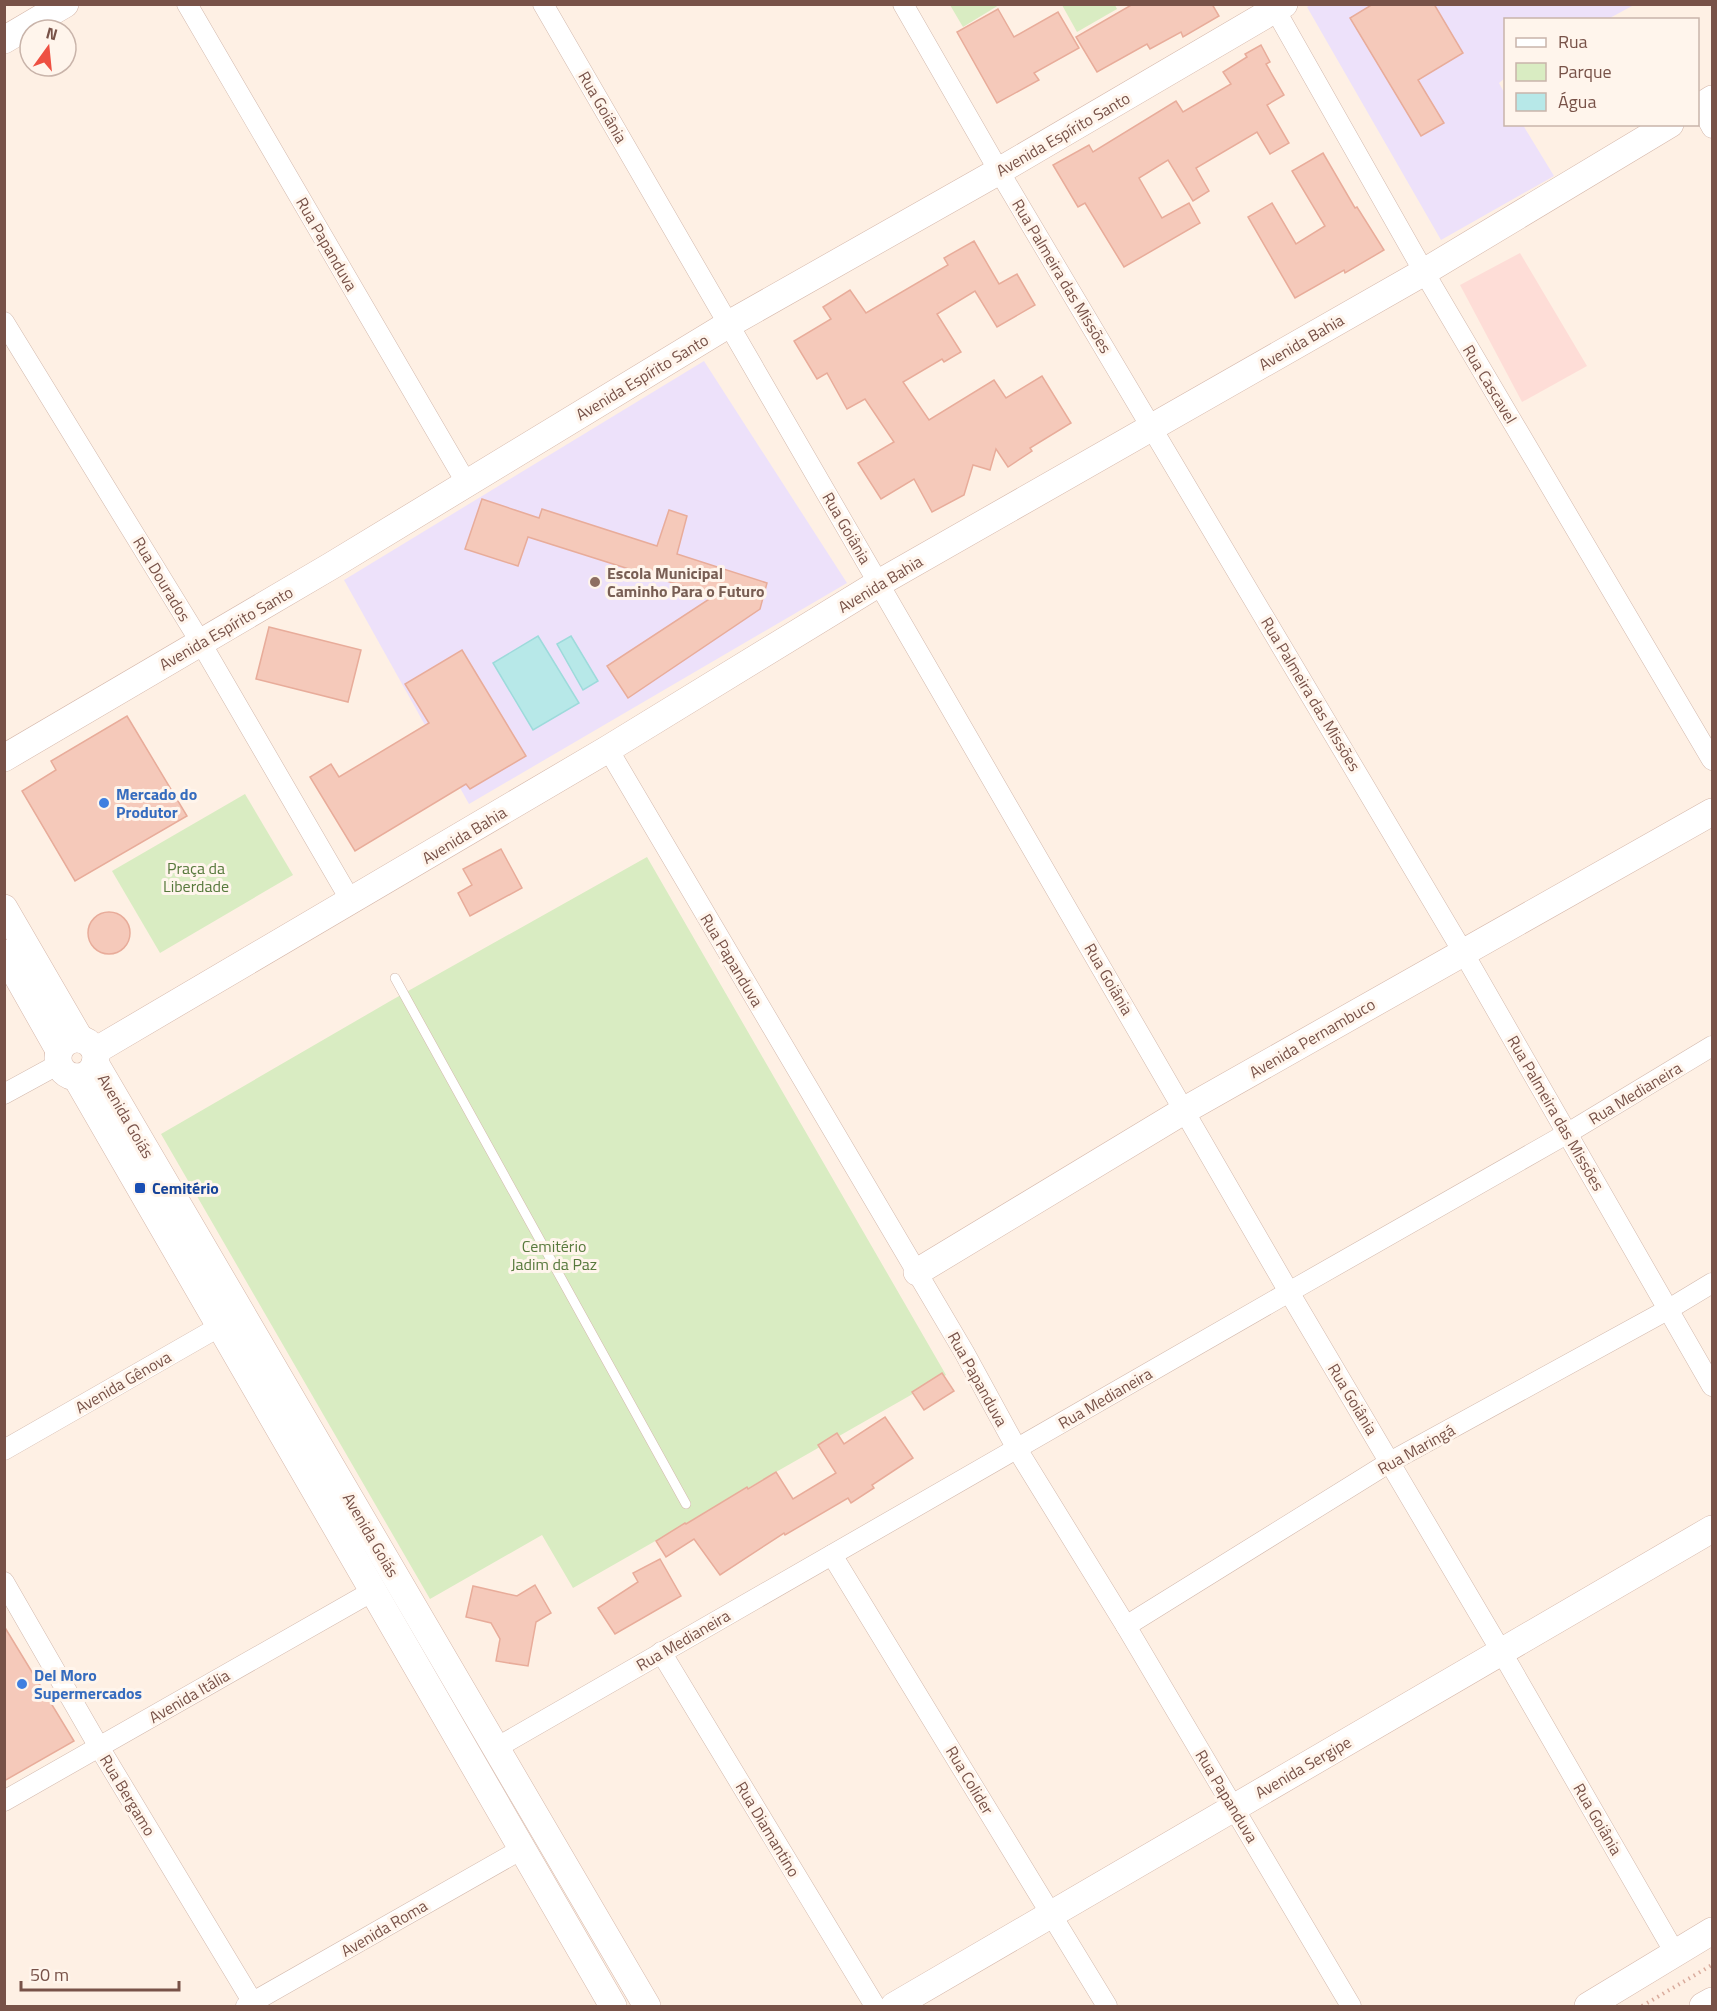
<svg xmlns="http://www.w3.org/2000/svg" width="1717" height="2011" viewBox="0 0 1717 2011" font-family="'Titillium Web',sans-serif">
<style>
.commercial{fill:#feddd7}
.education{fill:#ede1fa}
.green{fill:#d9ecc2}
.water{fill:#b7e8e8;stroke:#9ddadb;stroke-width:1.5}
.building{fill:#f5c9ba;stroke:#e8ac9a;stroke-width:1.5}
.lines{fill:none;stroke-linecap:round;stroke-linejoin:round}
.lane-casing{stroke:#d2b8ac;stroke-width:10}
.street-casing{stroke:#d2b8ac;stroke-width:21}
.secondary-casing{stroke:#d5b7aa;stroke-width:28}
.path{stroke:#daac9d;stroke-width:4;stroke-dasharray:1.5 4.5;stroke-linecap:butt}
.lane{stroke:#fff;stroke-width:9}
.street{stroke:#fff;stroke-width:20}
.secondary{stroke:#fff;stroke-width:27}
.education-dot{fill:#8d6e63;stroke:#fff5ec;stroke-width:2}
.shop-dot{fill:#3f7fe0;stroke:#fff5ec;stroke-width:2}
.transit-dot{fill:#1a4fb4;stroke:#fff5ec;stroke-width:2}
.labels{text-anchor:middle;dominant-baseline:central;stroke-width:6;stroke-linejoin:round;paint-order:stroke}
.street-label{font-size:16px;fill:#785248;stroke:#fff5ec}
.education-label{font-size:16px;font-weight:bold;fill:#785e54;stroke:#fff5ec;text-anchor:start}
.shop-label{font-size:16px;font-weight:bold;fill:#366cbe;stroke:#fff5ec;text-anchor:start}
.park-label{font-size:16px;fill:#57793c;stroke:#fff5ec}
.transit-label{font-size:16px;font-weight:bold;fill:#164399;stroke:#fff5ec;text-anchor:start}
</style>
<rect width="100%" height="100%" fill="#fef0e4"/>
<!-- commercial -->
<polygon class="commercial" points="1520,253 1587,366 1522,402 1460,285"/>
<!-- education -->
<g class="education">
<polygon points="1312,4 1634,5 1608,19 1506,20 1505,78 1499,83 1505,94 1506,124 1523,125 1554,176 1441,240 1307,7"/>
<polygon points="704,361 847,583 469,804 344,580"/>
</g>
<!-- green -->
<g class="green">
<polygon points="950,5 999,5 963,27"/>
<polygon points="1062,5 1115,5 1117,9 1077,32"/>
<polygon points="245,794 293,875 160,953 112,871"/>
<polygon points="647,857 946,1375 573,1588 542,1535 430,1599 161,1134 392,1000"/>
</g>
<!-- water -->
<g class="water">
<polygon points="538,636 579,703 533,730 493,663"/>
<polygon points="571,636 598,681 583,690 557,644"/>
</g>
<!-- building -->
<g class="building">
<polygon points="1133,4 1212,4 1219,16 1183,37 1181,32 1150,49 1147,44 1097,72 1076,37"/>
<polygon points="1373,4 1434,4 1463,53 1418,80 1444,123 1421,136 1350,18"/>
<polygon points="998,9 1014,37 1058,12 1079,48 1034,73 1039,80 997,103 957,32"/>
<polygon points="1261,45 1270,62 1266,64 1284,95 1267,105 1289,143 1270,154 1257,132 1196,168 1209,191 1193,201 1168,160 1139,178 1162,218 1189,203 1200,223 1124,267 1085,203 1078,207 1053,165 1089,145 1093,152 1176,101 1183,112 1231,84 1223,72 1247,57 1245,54"/>
<polygon points="1323,153 1355,208 1357,207 1384,250 1345,273 1344,270 1295,298 1248,217 1272,203 1296,244 1325,226 1292,171"/>
<polygon points="974,241 999,284 1017,274 1035,305 997,327 975,291 937,314 961,352 944,362 942,359 903,382 929,420 994,380 1006,398 1042,376 1071,423 1030,448 1032,451 1008,467 996,449 990,470 973,465 964,495 932,512 914,479 881,499 858,463 894,442 865,399 847,409 827,373 817,379 794,341 831,319 823,307 850,290 866,313 948,265 944,258"/>
<polygon points="482,499 539,518 542,509 657,546 669,510 687,516 677,554 767,583 760,609 628,698 607,666 714,596 528,537 518,566 465,549"/>
<polygon points="269,627 361,650 348,702 256,679"/>
<polygon points="462,650 526,756 470,789 466,784 355,851 310,777 331,764 339,777 429,723 405,684"/>
<polygon points="127,716 187,816 75,881 22,791 56,770 51,761"/>
<polygon points="501,849 522,888 470,916 458,893 472,885 463,869"/>
<circle cx="109" cy="933" r="21"/>
<polygon points="942,1373 954,1391 924,1410 912,1392"/>
<polygon points="885,1417 913,1458 872,1485 874,1488 851,1503 848,1498 785,1535 784,1533 720,1575 694,1539 666,1557 656,1541 685,1523 686,1524 747,1487 748,1489 776,1472 793,1499 836,1473 818,1445 837,1433 844,1444"/>
<polygon points="660,1559 681,1596 615,1634 598,1608 638,1582 633,1573"/>
<polygon points="535,1585 551,1613 536,1622 528,1666 496,1661 500,1639 491,1623 466,1617 473,1586 517,1596"/>
<polygon points="4,1626 74,1741 4,1781"/>
</g>
<g class="lines">
<defs>
<polyline id="lane" points="395,978 686,1504"/>
<g id="street">
<polyline points="187,4 467,484"/>
<polyline points="543,4 1289,1292 1501,1651 1675,1953"/>
<polyline points="903,4 999,171 1463,952 1712,1386"/>
<polyline points="1272,4 1424,272 1712,760"/>
<polyline points="1700,106 1712,128"/>
<polyline points="4,322 201,643 351,901"/>
<polyline points="608,749 964,1352 1017,1449 1126,1626 1351,2006"/>
<polyline points="4,1094 59,1064"/>
<polyline points="4,1450 231,1320"/>
<polyline points="832,1555 1107,2006"/>
<polyline points="4,1582 99,1747 255,2006"/>
<polyline points="1126,1626 1390,1462 1669,1309 1712,1283"/>
<polyline points="661,1652 875,2006"/>
<polyline points="496,1748 1289,1292 1568,1133 1712,1046"/>
<polyline points="4,1801 373,1591"/>
<polyline points="246,2006 522,1849"/>
</g>
<g id="secondary">
<polyline points="4,40 65,4"/>
<polyline points="1698,108 1712,99"/>
<polyline points="4,758 331,566 729,324 999,171 1284,4"/>
<polyline points="4,908 80,1039"/>
<polyline points="4,953 59,1050"/>
<circle cx="77" cy="1058" r="19"/>
<polyline points="95,1051 608,749 879,583 1424,272 1670,124"/>
<polyline points="95,1063 647,2006"/>
<polyline points="76,1077 613,2006"/>
<polyline points="917,1272 1185,1110 1712,812"/>
<polyline points="894,2006 1712,1529"/>
<polyline points="1588,2006 1712,1931"/>
<polyline points="1703,2006 1712,2001"/>
</g>
</defs>
<!-- lane casing -->
<use href="#lane" class="lane-casing"/>
<!-- street casing -->
<use href="#street" class="street-casing"/>
<!-- secondary casing -->
<use href="#secondary" class="secondary-casing"/>
<!-- path -->
<polyline class="path" points="1642,2006 1712,1965"/>
<!-- lane -->
<use href="#lane" class="lane"/>
<!-- street -->
<use href="#street" class="street"/>
<!-- secondary -->
<use href="#secondary" class="secondary"/>
</g>
<!-- markers -->
<circle class="education-dot" cx="595" cy="582" r="6"/>
<g class="shop-dot">
<circle cx="104" cy="803" r="6"/>
<circle cx="22" cy="1684" r="6"/>
</g>
<rect class="transit-dot" x="134" y="1182" width="12" height="12" rx="3"/>
<g class="labels">
<!-- street labels -->
<g class="street-label">
<text transform="translate(603 107) rotate(60)">Rua Goiânia</text>
<text transform="translate(1063 134) rotate(-30)">Avenida Espírito Santo</text>
<text transform="translate(327 244) rotate(60)">Rua Papanduva</text>
<text transform="translate(1062 276) rotate(59)">Rua Palmeira das Missões</text>
<text transform="translate(1301 342) rotate(-30)">Avenida Bahia</text>
<text transform="translate(642 377) rotate(-31)">Avenida Espírito Santo</text>
<text transform="translate(1490 384) rotate(59)">Rua Cascavel</text>
<text transform="translate(847 528) rotate(60)">Rua Goiânia</text>
<text transform="translate(162 579) rotate(59)">Rua Dourados</text>
<text transform="translate(880 584) rotate(-31)">Avenida Bahia</text>
<text transform="translate(226 628) rotate(-30)">Avenida Espírito Santo</text>
<text transform="translate(1311 694) rotate(59)">Rua Palmeira das Missões</text>
<text transform="translate(464 835) rotate(-31)">Avenida Bahia</text>
<text transform="translate(732 960) rotate(59)">Rua Papanduva</text>
<text transform="translate(1109 979) rotate(60)">Rua Goiânia</text>
<text transform="translate(1312 1038) rotate(-30)">Avenida Pernambuco</text>
<text transform="translate(1635 1093) rotate(-31)">Rua Medianeira</text>
<text transform="translate(1556 1113) rotate(60)">Rua Palmeira das Missões</text>
<text transform="translate(126 1116) rotate(60)">Avenida Goiás</text>
<text transform="translate(978 1379) rotate(61)">Rua Papanduva</text>
<text transform="translate(123 1382) rotate(-30)">Avenida Gênova</text>
<text transform="translate(1105 1398) rotate(-30)">Rua Medianeira</text>
<text transform="translate(1353 1399) rotate(59)">Rua Goiânia</text>
<text transform="translate(1416 1449) rotate(-29)">Rua Maringá</text>
<text transform="translate(371 1535) rotate(60)">Avenida Goiás</text>
<text transform="translate(683 1640) rotate(-30)">Rua Medianeira</text>
<text transform="translate(189 1696) rotate(-30)">Avenida Itália</text>
<text transform="translate(1303 1767) rotate(-30)">Avenida Sergipe</text>
<text transform="translate(970 1780) rotate(59)">Rua Colider</text>
<text transform="translate(128 1795) rotate(59)">Rua Bergamo</text>
<text transform="translate(1227 1796) rotate(59)">Rua Papanduva</text>
<text transform="translate(1598 1819) rotate(60)">Rua Goiânia</text>
<text transform="translate(768 1829) rotate(59)">Rua Diamantino</text>
<text transform="translate(384 1928) rotate(-30)">Avenida Roma</text>
</g>
<!-- education labels -->
<g class="education-label">
<text x="607" y="573">Escola Municipal<tspan x="607" dy="18">Caminho Para o Futuro</tspan></text>
</g>
<!-- shop labels -->
<g class="shop-label">
<text x="116" y="794">Mercado do<tspan x="116" dy="18">Produtor</tspan></text>
<text x="34" y="1675">Del Moro<tspan x="34" dy="18">Supermercados</tspan></text>
</g>
<!-- park labels -->
<g class="park-label">
<text x="196" y="868">Praça da<tspan x="196" dy="18">Liberdade</tspan></text>
<text x="554" y="1246">Cemitério<tspan x="554" dy="18">Jadim da Paz</tspan></text>
</g>
<!-- transit labels -->
<g class="transit-label">
<text x="152" y="1188">Cemitério</text>
</g>
</g>
<!-- border -->
<rect width="1717" height="2011" fill="none" stroke="#785248" stroke-width="12"/>
<!-- legend -->
<rect x="1504" y="18" width="195" height="108" fill="#fff5ec" stroke="#c9b4aa" stroke-width="1.5"/>
<rect x="1516" y="38" width="30" height="9" fill="#ffffff" stroke="#c9b4aa" stroke-width="1.5"/>
<text x="1558" y="48" font-size="18" fill="#785248">Rua</text>
<rect x="1516" y="63" width="30" height="18" fill="#d9ecc2" stroke="#c9b4aa" stroke-width="1.5"/>
<text x="1558" y="78" font-size="18" fill="#785248">Parque</text>
<rect x="1516" y="93" width="30" height="18" fill="#b7e8e8" stroke="#c9b4aa" stroke-width="1.5"/>
<text x="1558" y="108" font-size="18" fill="#785248">Água</text>
<!-- north arrow -->
<g transform="translate(48 48) rotate(15)"><circle r="28" fill="#fff5ec" stroke="#c9b4aa" stroke-width="1.5"/>
<path d="M0-4.5L10 22L0 15L-10 22Z" fill="#ee5042"/>
<text y="-9" font-size="16" font-weight="bold" text-anchor="middle" fill="#785248">N</text>
</g>
<!-- scale -->
<path d="M21 1981v9h158v-9" fill="none" stroke="#785248" stroke-width="3"/>
<text x="30" y="1981" font-size="18" fill="#785248" stroke="#fff5ec" stroke-width="4.5" paint-order="stroke">50 m</text>
</svg>
